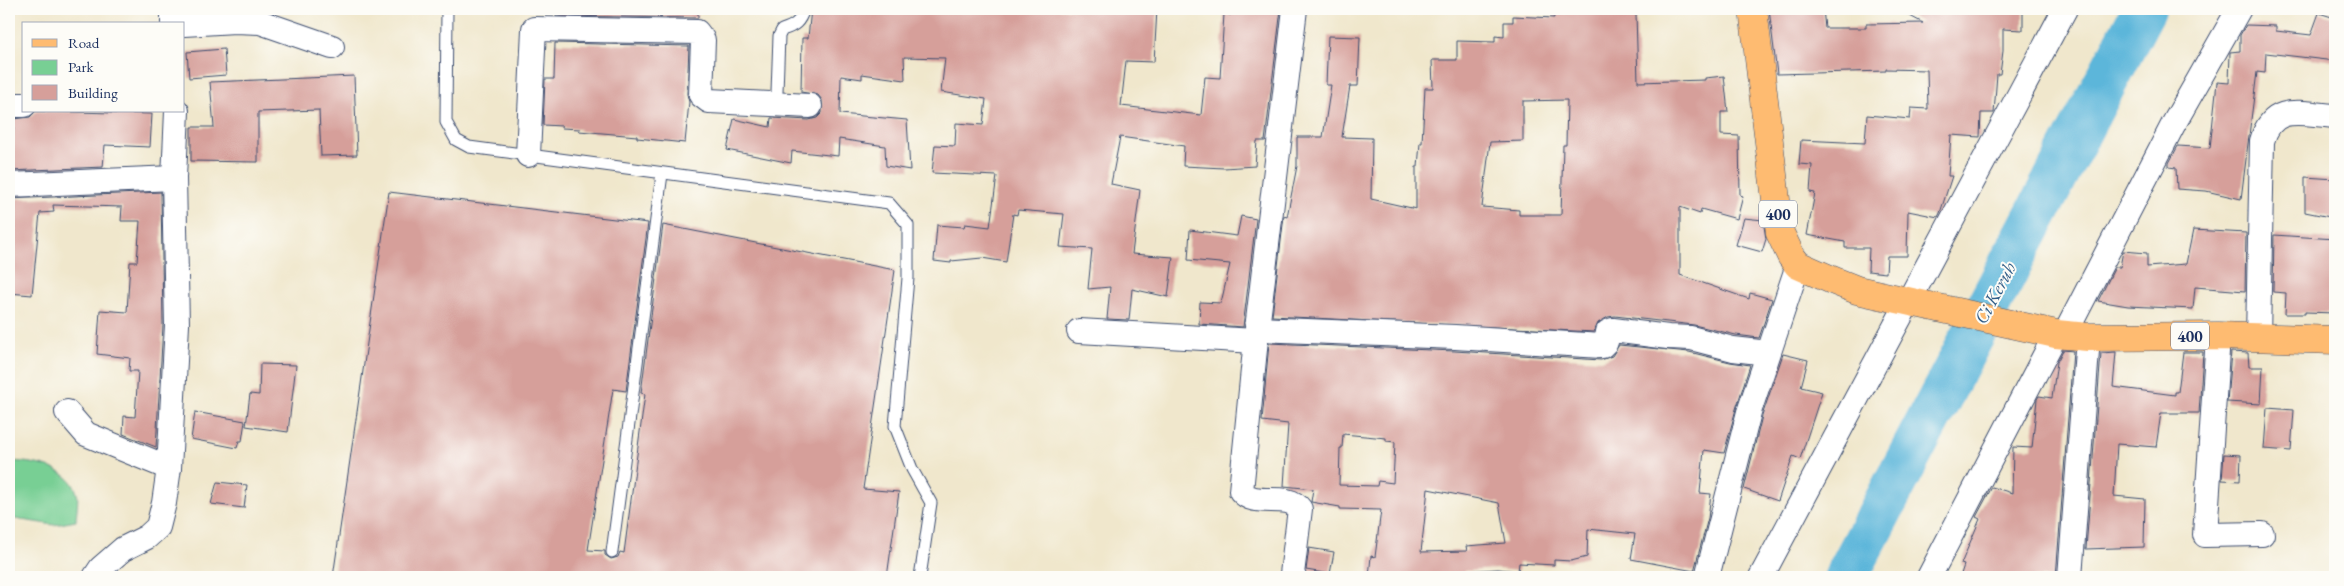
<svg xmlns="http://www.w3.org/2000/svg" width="2344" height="586" viewBox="0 0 2344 586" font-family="'EB Garamond',serif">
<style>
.green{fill:#78cf94;stroke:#4a7f79}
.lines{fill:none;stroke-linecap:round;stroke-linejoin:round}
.river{stroke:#5cb6da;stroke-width:44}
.building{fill:#d69f9a;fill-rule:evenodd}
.lane-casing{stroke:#3b4b6e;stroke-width:13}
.street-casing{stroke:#3b4b6e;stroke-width:26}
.primary-casing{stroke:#3b4b6e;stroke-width:29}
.lane{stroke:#fff;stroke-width:11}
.street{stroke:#fff;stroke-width:24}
.primary{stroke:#febb71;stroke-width:28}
.labels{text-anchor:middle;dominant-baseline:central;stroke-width:4;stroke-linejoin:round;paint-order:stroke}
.shield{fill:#fdfcf7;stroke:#5f6c8c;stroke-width:1}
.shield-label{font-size:16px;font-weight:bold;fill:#1b2f5e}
.water-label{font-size:19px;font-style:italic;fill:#325e89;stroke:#fdfcf7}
</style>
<rect width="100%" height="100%" fill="#fdfcf7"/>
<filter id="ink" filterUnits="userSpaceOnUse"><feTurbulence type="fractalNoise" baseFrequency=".02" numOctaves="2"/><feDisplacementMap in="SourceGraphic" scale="10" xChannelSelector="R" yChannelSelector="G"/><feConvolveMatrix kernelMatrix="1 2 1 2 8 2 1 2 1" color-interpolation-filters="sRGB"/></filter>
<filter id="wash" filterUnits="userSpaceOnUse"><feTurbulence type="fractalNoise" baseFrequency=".0096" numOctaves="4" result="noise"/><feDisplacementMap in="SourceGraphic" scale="20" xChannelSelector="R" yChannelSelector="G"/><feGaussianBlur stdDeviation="1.12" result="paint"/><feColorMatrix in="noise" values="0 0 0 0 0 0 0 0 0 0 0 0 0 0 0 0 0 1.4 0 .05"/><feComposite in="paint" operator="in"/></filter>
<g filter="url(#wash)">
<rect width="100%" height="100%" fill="#f0e7cc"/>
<!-- green -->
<path class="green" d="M 9,461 C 32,462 69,466 77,493 C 79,500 76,513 76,521 L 54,525 L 9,518 Z"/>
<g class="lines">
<!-- river -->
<polyline class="river" points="1846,577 2144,9"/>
</g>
<g id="blocks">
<!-- building -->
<g class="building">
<polygon points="556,9 678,10 678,9 698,9 698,18 556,16"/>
<polygon points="811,9 1157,9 1154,62 1126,61 1121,106 1201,115 1205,77 1220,78 1224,14 1231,15 1231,9 1281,9 1265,141 1257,141 1255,166 1224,168 1183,166 1184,146 1120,137 1111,184 1140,190 1132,254 1173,257 1168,297 1132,289 1129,320 1107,319 1110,287 1088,289 1092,249 1060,247 1064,214 1018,210 1017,215 1013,214 1006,262 982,258 951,261 951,263 934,261 937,225 964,227 965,224 990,227 997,176 932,173 935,145 955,146 956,123 983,125 986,99 941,92 945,58 904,57 905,80 862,74 862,79 841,76 840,114 907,120 910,170 886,166 885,146 839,139 838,156 792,151 791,163 727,150 734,119 770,127 771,118 809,120 817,118 822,113 822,100 818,95 801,92 802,38 808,38"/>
<polygon points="1769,9 1823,9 1825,28 1866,28 1866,24 1923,23 1897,9 2023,9 2023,30 2003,29 2003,51 2000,74 1997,74 1994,113 1981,113 1980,137 1951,135 1948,176 1952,176 1940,213 1938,217 1908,211 1907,256 1887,256 1886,273 1868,271 1869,248 1845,248 1845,242 1807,235 1815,193 1810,192 1812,165 1799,164 1801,140 1865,143 1867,115 1910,119 1911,108 1928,109 1927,70 1886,69 1886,71 1777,74"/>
<path d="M 1553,11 L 1636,14 L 1638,82 L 1705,80 L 1705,78 L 1724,76 L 1728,112 L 1721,112 L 1721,135 L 1739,136 L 1740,195 L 1743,196 L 1737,219 L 1701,209 L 1700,214 L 1680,207 L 1680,275 L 1749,299 L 1750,293 L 1772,299 L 1759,338 L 1736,335 L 1694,325 L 1615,316 L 1608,317 L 1598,323 L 1594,332 L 1272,316 L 1284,216 L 1287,217 L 1297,166 L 1297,137 L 1323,137 L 1331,85 L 1326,85 L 1328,36 L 1360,37 L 1358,86 L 1350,86 L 1342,137 L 1372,138 L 1371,199 L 1416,209 L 1416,167 L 1418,167 L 1420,143 L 1422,143 L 1425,88 L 1433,88 L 1432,60 L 1457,60 L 1457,41 L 1495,42 L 1495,36 L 1504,37 L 1504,22 L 1513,22 L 1513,16 L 1554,18 ZM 1567,100 L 1566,145 L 1563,145 L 1561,215 L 1519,215 L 1519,210 L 1482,207 L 1490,142 L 1523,141 L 1523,101 Z"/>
<polygon points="2319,13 2335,18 2335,61 2266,53 2265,73 2257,72 2241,199 2206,191 2177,189 2176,168 2169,167 2169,163 2178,146 2210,148 2217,82 2229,83 2230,52 2240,51 2240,35 2246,25 2276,26 2276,31 2311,35"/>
<polygon points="555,43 689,46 687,94 689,102 685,143 637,138 637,136 579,131 580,129 562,128 562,126 543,125 545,79 554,79"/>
<polygon points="224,49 226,75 189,78 187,52"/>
<polygon points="354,76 357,155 321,156 319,110 258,112 258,162 191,161 191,127 214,127 210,82"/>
<polygon points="36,111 152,114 150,147 105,145 103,167 9,171 9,154 13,153 14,119 30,117"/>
<polygon points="2305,177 2335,179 2335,218 2305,212"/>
<polygon points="161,192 163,325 156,447 123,434 124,416 135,417 138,371 129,371 130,358 97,354 100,310 127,312 130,262 137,262 140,221 121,221 122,207 53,205 54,212 40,213 32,295 9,293 9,199"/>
<polygon points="389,192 648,223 626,391 613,389 588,550 605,551 605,555 611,559 618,557 620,552 624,553 645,394 641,393 663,225 895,270 863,489 899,492 887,577 333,577"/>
<polygon points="1241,216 1256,219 1243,327 1199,324 1200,302 1221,303 1230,264 1188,260 1190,230 1237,236"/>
<polygon points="1744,218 1763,220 1766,239 1762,252 1736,245"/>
<polygon points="2193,230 2246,233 2245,291 2195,287 2193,309 2128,306 2098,301 2115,267 2120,267 2123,251 2147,253 2147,267 2186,264"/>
<polygon points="2274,235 2335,239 2335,313 2305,312 2305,314 2285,314 2286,293 2273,292"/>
<path d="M 1269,343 L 1454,351 L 1601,360 L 1612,356 L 1619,345 L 1689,352 L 1730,362 L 1750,365 L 1736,409 L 1724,453 L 1704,450 L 1700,493 L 1711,494 L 1708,518 L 1694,571 L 1631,559 L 1635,534 L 1588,529 L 1587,557 L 1571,561 L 1554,560 L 1554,565 L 1519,563 L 1518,571 L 1498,569 L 1465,571 L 1465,577 L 1369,577 L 1371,556 L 1375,557 L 1381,510 L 1340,509 L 1340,507 L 1311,502 L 1313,489 L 1284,486 L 1288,424 L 1262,421 ZM 1343,434 L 1386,438 L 1386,441 L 1395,442 L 1393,483 L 1378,481 L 1377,486 L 1339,485 L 1340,448 L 1342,448 ZM 1428,489 L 1499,503 L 1506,543 L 1466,546 L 1467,551 L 1421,552 Z"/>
<polygon points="2063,350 2073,351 2056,577 1960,577 1964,565 1961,564 1980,519 1976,517 1992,487 2012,493 2013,447 2032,448 2037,399 2039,396 2052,398 2057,362"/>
<polygon points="2116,352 2113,387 2175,395 2175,392 2178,392 2183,352 2203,352 2199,413 2161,413 2156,447 2117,444 2114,496 2145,499 2144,547 2086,549 2101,353"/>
<polygon points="2231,352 2248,353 2249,367 2263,367 2261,404 2227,402"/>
<polygon points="1783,354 1808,360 1801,387 1822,392 1800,459 1793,456 1778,501 1744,489 1762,416"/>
<polygon points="260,364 296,365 288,432 246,426 250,394 259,395"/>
<polygon points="2267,408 2294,410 2291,451 2264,449"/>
<polygon points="195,412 245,421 242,441 239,441 237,448 191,439"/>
<polygon points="2224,454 2241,455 2240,481 2222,480"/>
<polygon points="217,482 247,485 244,508 211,504"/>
<polygon points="1309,548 1334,552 1330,574 1306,570"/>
</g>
</g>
</g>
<g filter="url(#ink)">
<use href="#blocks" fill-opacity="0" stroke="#3b4b6e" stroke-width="1"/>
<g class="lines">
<defs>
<g id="lane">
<polyline points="447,9 446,122 456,140 469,147 889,203 908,225 908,278 895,426 912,469 931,503 920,577"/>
<path d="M 777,92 L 779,36 L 782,30 C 795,26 800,22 804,9"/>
<polyline points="612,552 662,174"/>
</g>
<g id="street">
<polyline points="173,9 173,24"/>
<polyline points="184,24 235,21 260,22 332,47"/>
<polyline points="9,105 24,105"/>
<polyline points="528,155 534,29 697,32 703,40 701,95 709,101 810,106"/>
<polyline points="9,185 174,178"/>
<polyline points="1257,329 1455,337 1602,346 1606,342 1608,332 1613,330 1668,337 1691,338 1733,349 1768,353"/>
<polyline points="1079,331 1256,341"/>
<polyline points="2065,334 2173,125 2239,9"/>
<polyline points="2218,336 2205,535 2262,534"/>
<path d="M 2258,338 L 2262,141 C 2273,102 2302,114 2335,116"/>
<polyline points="67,412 86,434 169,468"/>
<polyline points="95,577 101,568 123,549 147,537 158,527 164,503 169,468 177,325 174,178 177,111"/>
<path d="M 1294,577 L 1292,574 L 1300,509 C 1287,491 1255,509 1241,491 L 1257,329 L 1295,9"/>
<polyline points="1707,577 1749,412 1798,265"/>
<polyline points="1761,577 2065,9"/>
<polyline points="1929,577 2056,334"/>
<polyline points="2070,577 2088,337"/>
</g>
<polyline id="primary" points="1753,9 1780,233 1791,256 1798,265 1832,280 1857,290 2056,334 2088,337 2218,336 2335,340"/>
</defs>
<!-- lane casing -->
<use href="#lane" class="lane-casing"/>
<!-- street casing -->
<use href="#street" class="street-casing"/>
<!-- primary casing -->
<use href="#primary" class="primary-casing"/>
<!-- lane -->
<use href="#lane" class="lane"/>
<!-- street -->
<use href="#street" class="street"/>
<!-- primary -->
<use href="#primary" class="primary"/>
</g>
</g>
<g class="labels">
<!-- shield labels -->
<g class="shield">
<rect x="1759" y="200.5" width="38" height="27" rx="4"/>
<rect x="2171" y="322.5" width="38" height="27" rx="4"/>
</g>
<g class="shield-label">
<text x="1778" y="214">400</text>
<text x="2190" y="336">400</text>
</g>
<!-- water labels -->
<g class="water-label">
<text transform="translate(1995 293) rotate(-62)">Ci Keruh</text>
</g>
</g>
<!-- margin -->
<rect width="2344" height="586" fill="none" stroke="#fdfcf7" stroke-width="30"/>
<!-- legend -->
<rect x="22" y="22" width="162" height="90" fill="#fdfcf7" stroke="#a3aaba"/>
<rect x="32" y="39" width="25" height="8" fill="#febb71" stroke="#a3aaba"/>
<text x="68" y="48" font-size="15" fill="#1b2f5e">Road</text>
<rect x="32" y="60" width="25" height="15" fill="#78cf94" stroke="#a3aaba"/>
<text x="68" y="72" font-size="15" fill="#1b2f5e">Park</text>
<rect x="32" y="85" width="25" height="15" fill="#d69f9a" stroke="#a3aaba"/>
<text x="68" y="98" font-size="15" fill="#1b2f5e">Building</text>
</svg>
